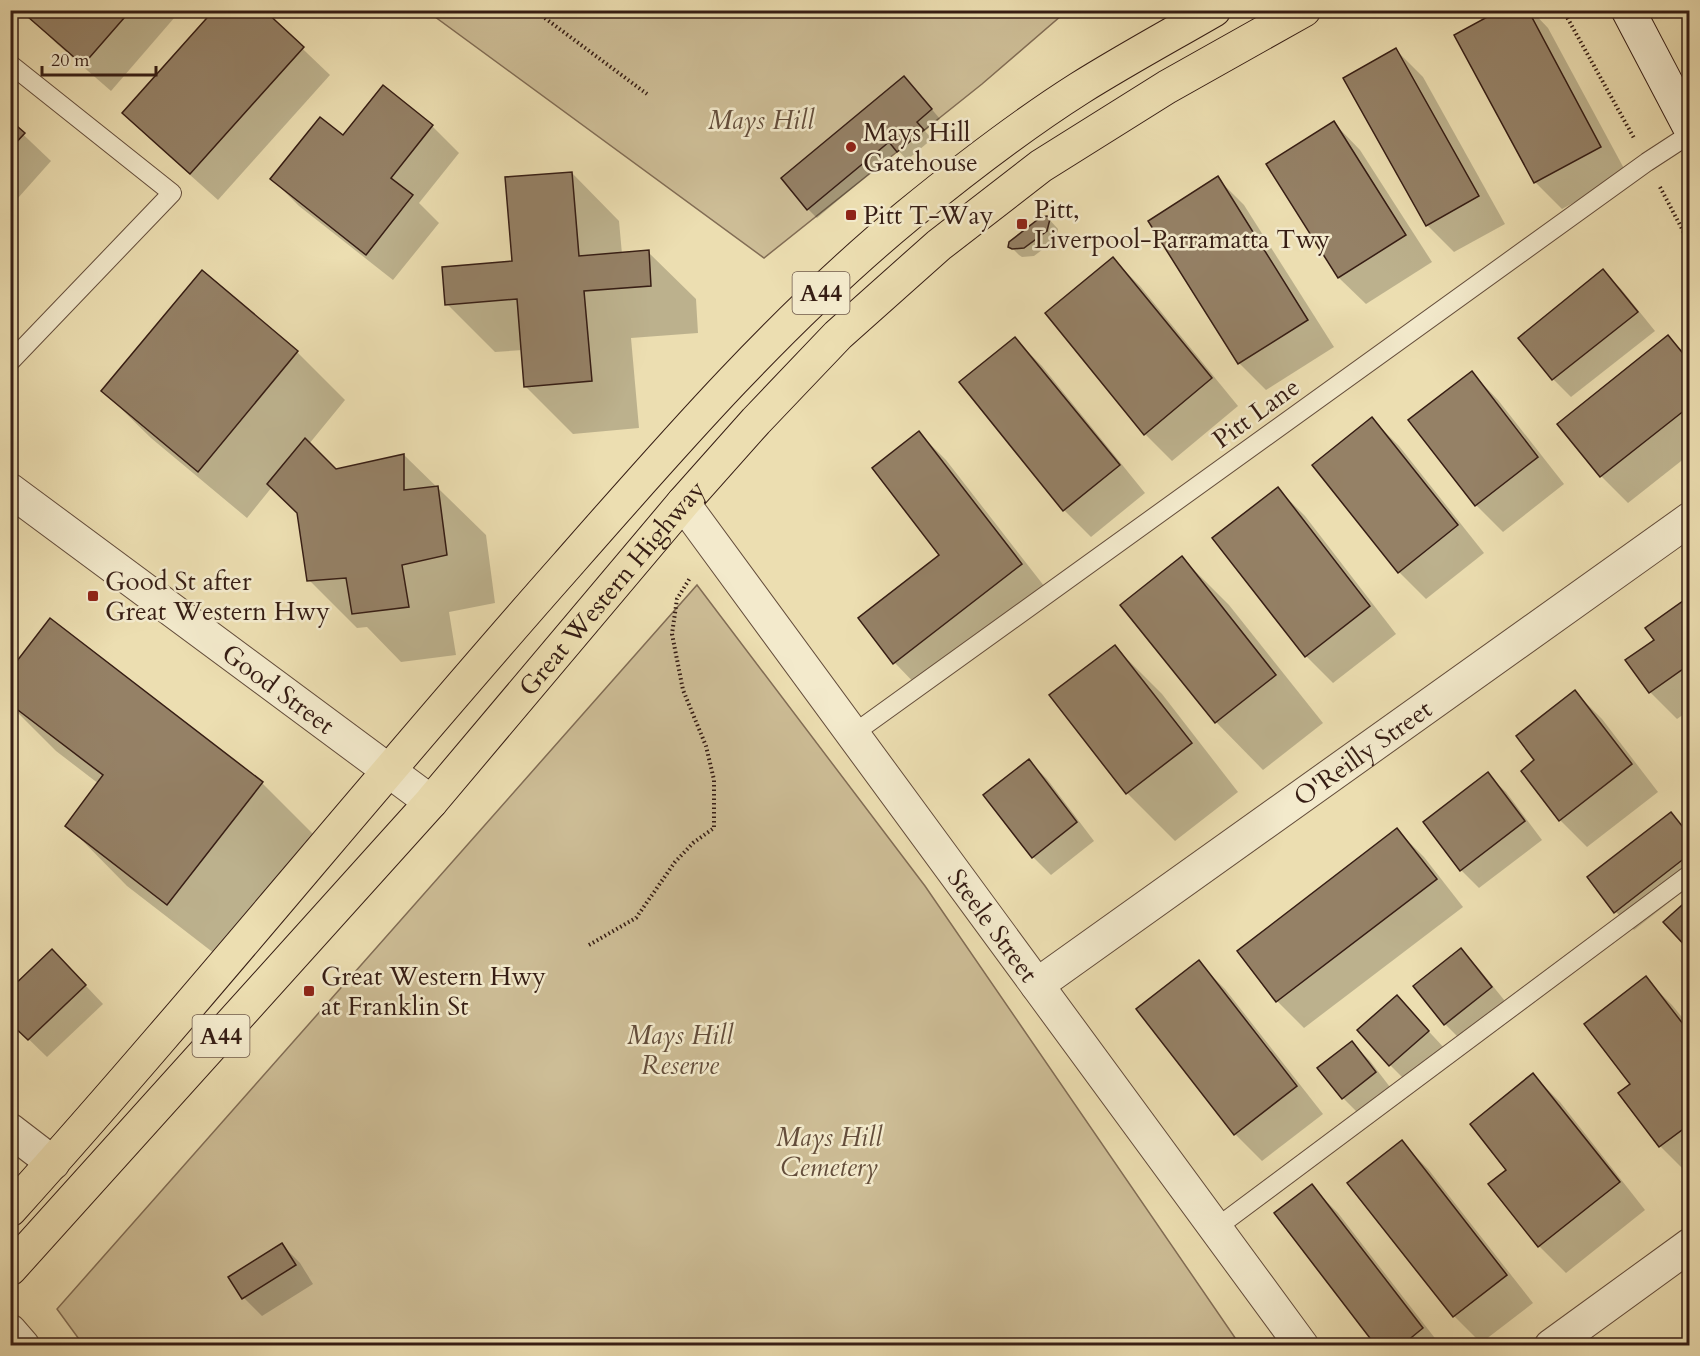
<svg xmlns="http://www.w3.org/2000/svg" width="1700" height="1356" viewBox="0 0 1700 1356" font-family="Cardo,serif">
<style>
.green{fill:#cdbd96;stroke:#826d55;stroke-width:1.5}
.shadow{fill:#0003}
.building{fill:#958166;stroke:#361d14;stroke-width:1.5}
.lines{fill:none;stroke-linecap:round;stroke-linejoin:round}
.service-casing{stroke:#644d3b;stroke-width:20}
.minor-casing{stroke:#644d3b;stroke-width:35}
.secondary-casing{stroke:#361d14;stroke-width:35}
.trunk-casing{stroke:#361d14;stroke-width:35}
.path{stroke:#361d14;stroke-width:4;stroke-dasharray:1.5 3;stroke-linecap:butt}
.service{stroke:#f3eacc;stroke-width:18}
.minor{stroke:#f3eacc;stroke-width:33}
.secondary{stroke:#f3eacc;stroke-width:33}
.trunk{stroke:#ecdeb1;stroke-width:33}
.poi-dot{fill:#8f2418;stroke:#f3eacc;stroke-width:2}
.labels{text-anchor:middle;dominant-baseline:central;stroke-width:5;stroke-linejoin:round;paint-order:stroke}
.shield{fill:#f3eacc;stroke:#6f5a4b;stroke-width:1.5}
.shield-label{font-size:24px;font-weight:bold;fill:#361d14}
.park-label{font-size:26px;font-style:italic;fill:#634d3b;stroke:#f3eacc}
.poi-label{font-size:26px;fill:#361d14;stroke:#f3eacc;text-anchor:start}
.street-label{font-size:26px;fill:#361d14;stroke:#f3eacc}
</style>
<rect width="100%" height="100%" fill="#ecdeb1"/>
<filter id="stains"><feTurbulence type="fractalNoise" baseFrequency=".00333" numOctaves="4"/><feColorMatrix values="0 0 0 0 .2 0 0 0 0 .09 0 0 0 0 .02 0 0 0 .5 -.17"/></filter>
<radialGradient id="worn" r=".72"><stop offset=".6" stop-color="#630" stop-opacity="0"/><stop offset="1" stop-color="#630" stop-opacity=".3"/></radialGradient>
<!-- green -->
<g class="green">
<polygon points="1060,10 1062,15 982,84 764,258 427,11"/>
<polygon points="697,585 925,886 1240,1345 84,1346 57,1309"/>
</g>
<!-- shadow -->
<g class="shadow">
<polygon points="36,10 181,10 111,91 57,44 30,17"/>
<polygon points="262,10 330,75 218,200 151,140 124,113"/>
<polygon points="1504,10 1531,10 1548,28 1627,174 1562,209 1535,182"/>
<polygon points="1396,50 1423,77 1505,224 1454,252 1427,225"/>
<polygon points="383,87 432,126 459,153 419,203 439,223 393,280 299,206 272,179 343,137"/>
<polygon points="913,87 940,119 925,131 932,139 907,160 898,150 817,218 808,209"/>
<polygon points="10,122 51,161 10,207"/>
<polygon points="1334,123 1360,150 1432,262 1366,304 1339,278 1268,165"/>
<polygon points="572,173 619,221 622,254 648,252 696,299 698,333 631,338 639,428 573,434 525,386 523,350 495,352 447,304 514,263"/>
<polygon points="1217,178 1244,205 1334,347 1266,390 1239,363"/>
<polygon points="1047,217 1058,229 1055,240 1034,256 1022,257 1019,255 1010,246"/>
<polygon points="1113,259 1140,286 1238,406 1172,461 1145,434"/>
<polygon points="1603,271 1621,289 1655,331 1571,397 1553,379 1520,338"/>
<polygon points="202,272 297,352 345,400 309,444 336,470 404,455 486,535 495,603 449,612 456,655 401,662 367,627 357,628 309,580 298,513 272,487 247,518 151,438 103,391"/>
<polygon points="1668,337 1690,358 1690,454 1628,503 1601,476"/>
<polygon points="1015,339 1042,366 1145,493 1091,537 1064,510"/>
<polygon points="1472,373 1498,400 1564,484 1503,532 1476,505"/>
<polygon points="1372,419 1399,446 1484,553 1426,599 1399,572"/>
<polygon points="919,433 946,460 1048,591 921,690 895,663 860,618 941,555"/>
<polygon points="1278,489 1305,516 1396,634 1333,683 1306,656"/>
<polygon points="1182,558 1229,605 1323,723 1263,770 1216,722"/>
<polygon points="1690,598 1690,710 1677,719 1650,692 1627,661 1656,640"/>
<polygon points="10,626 18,633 10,641"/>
<polygon points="1115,647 1162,694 1238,792 1175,841 1127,793 1051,696"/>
<polygon points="10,672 262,783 322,843 228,964 127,886 67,825 99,784 56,751 10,705"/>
<polygon points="1575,692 1602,719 1658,792 1587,847 1560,820 1536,760"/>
<polygon points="1029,761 1047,779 1094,841 1051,875 1033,857"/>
<polygon points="1487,774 1506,792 1542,840 1479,888 1461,870"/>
<polygon points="1671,814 1690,833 1690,886 1634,930 1616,912"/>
<polygon points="1397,830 1424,857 1463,907 1304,1028 1277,1001 1239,951"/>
<polygon points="1461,950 1479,969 1509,1006 1463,1042 1445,1024"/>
<polygon points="1198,962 1225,989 1323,1114 1262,1161 1235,1134 1138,1009"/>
<polygon points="70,969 103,1004 47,1057 10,1021"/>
<polygon points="1645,978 1672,1005 1690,1027 1690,1172 1687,1173 1660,1146 1620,1093 1632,1084"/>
<polygon points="1397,997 1446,1050 1408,1083 1390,1065"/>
<polygon points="1352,1043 1370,1061 1393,1091 1361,1116 1343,1098"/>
<polygon points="1533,1075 1560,1102 1645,1210 1566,1273 1539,1246 1508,1171"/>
<polygon points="1401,1142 1428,1169 1533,1303 1481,1343 1454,1316 1349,1183"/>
<polygon points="1311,1186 1338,1213 1441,1346 1378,1346"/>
<polygon points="282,1245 300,1263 313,1284 262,1316 244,1298"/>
</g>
<!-- building -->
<g class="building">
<polygon points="34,10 131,10 83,65 28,17"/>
<polygon points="214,10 264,10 304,47 190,174 122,113"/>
<polygon points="1500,10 1528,10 1601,147 1534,183 1454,35"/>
<polygon points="1396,48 1479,196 1426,226 1343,78"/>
<polygon points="904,76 932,109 917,122 924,130 897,152 889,142 807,210 781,178"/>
<polygon points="383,85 433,125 391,178 413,195 366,255 270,179 320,117 343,135"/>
<polygon points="10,120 25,133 10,149"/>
<polygon points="1334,121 1406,235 1338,278 1266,164"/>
<polygon points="572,172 579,256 649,250 651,286 584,291 592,381 524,387 517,299 445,305 442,267 512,261 505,177"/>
<polygon points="1218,176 1308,320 1238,364 1148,221"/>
<polygon points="1047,216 1050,219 1047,231 1024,248 1012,249 1008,247 1009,242 1041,217"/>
<polygon points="1113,257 1212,378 1144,435 1045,313"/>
<polygon points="1603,269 1638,312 1552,380 1518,338"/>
<polygon points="202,270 298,351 198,472 101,391"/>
<polygon points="1668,335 1690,362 1690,406 1600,477 1557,424"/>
<polygon points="1015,337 1120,465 1063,511 959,382"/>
<polygon points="1472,371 1538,457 1475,506 1408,420"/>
<polygon points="1372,417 1458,525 1398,573 1312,465"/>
<polygon points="919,431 1022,564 893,664 858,618 939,555 872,468"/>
<polygon points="305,438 336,469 404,454 404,490 438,486 447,555 402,565 409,607 352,614 346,578 307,581 297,513 267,484"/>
<polygon points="1278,487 1370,606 1305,657 1212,538"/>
<polygon points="1182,556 1276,675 1215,723 1120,605"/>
<polygon points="1690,596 1690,664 1649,693 1625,660 1654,640 1645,628"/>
<polygon points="50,618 263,782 167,905 65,826 103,775 10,704 10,670"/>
<polygon points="1115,645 1192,743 1126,794 1049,695"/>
<polygon points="1575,690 1632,764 1559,821 1521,771 1534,760 1516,736"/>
<polygon points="1029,759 1077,822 1032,858 983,795"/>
<polygon points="1488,772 1525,821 1460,871 1423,822"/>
<polygon points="1671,812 1690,836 1690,854 1614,913 1587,877"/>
<polygon points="1397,828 1437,879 1276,1002 1237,951"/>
<polygon points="1690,898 1690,951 1663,922"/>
<polygon points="1461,948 1492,987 1444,1025 1413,986"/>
<polygon points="52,949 86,985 28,1040 10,1023 10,989"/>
<polygon points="1199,960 1297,1086 1234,1135 1136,1009"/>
<polygon points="1646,976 1690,1033 1690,1124 1659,1147 1618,1093 1630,1084 1584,1024"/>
<polygon points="1397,995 1429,1031 1389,1066 1357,1030"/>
<polygon points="1352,1041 1376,1072 1342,1099 1317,1068"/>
<polygon points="1533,1073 1620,1182 1538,1247 1488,1184 1506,1170 1470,1124"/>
<polygon points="1402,1140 1507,1275 1453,1317 1347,1183"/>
<polygon points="1312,1184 1423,1328 1401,1346 1376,1346 1274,1213"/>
<polygon points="282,1243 296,1265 242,1299 228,1277"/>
</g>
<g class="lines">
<defs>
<g id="service">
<polyline points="10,64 172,193 10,362"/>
<polyline points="853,734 1647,162 1690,134"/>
<polyline points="1216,1228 1690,874"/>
</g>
<g id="minor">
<path id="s1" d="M 10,490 L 431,802"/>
<path id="s2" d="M 683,503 L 1302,1346"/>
<path id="s3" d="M 1037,985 L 1690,519"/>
<polyline points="10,1130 53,1163"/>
<polyline points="10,1331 23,1346"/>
<polyline points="1551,1346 1690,1245"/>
</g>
<polyline id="secondary" points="1628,10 1690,128"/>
<g id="trunk">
<path d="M 10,1210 C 200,999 378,778 566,566 C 673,444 782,319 907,216 C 962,171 1020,126 1080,88 C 1123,61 1169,36 1214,10"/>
<path id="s4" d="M 10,1269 L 431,802 L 683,503 L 756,421 L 838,335 L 939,245 L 1041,166 L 1167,87 L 1304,10"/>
</g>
</defs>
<!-- service casing -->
<use href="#service" class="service-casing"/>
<!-- minor casing -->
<use href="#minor" class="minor-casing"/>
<!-- secondary casing -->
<use href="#secondary" class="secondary-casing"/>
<!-- trunk casing -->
<use href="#trunk" class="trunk-casing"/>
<!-- path -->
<g class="path">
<polyline points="534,10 647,94"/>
<polyline points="1563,10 1634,138"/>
<polyline points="1660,187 1690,244"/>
<polyline points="589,945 636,918 675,862 693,843 714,828 714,780 706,746 683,690 672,634 677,599 690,578"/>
</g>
<!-- service -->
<use href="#service" class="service"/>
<!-- minor -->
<use href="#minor" class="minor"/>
<!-- secondary -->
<use href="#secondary" class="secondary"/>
<!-- trunk -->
<use href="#trunk" class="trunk"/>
</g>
<!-- markers -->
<g class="poi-dot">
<circle cx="851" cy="147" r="6"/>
<rect x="845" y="209" width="12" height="12" rx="3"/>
<rect x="1016" y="218" width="12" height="12" rx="3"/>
<rect x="87" y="590" width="12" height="12" rx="3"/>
<rect x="303" y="985" width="12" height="12" rx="3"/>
</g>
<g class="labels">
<!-- shield labels -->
<g class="shield">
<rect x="792.5" y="272" width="57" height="42" rx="4.5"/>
<rect x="192.5" y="1015" width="57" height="42" rx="4.5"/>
</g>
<g class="shield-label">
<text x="821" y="293">A44</text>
<text x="221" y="1036">A44</text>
</g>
<!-- park labels -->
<g class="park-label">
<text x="761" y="120">Mays Hill</text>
<text x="680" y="1035">Mays Hill<tspan x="680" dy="30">Reserve</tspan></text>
<text x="829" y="1137">Mays Hill<tspan x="829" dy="30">Cemetery</tspan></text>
</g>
<!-- poi labels -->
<g class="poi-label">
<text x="863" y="132">Mays Hill<tspan x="863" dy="30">Gatehouse</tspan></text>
<text x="1034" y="209">Pitt,<tspan x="1034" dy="30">Liverpool-Parramatta Twy</tspan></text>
<text x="863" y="215">Pitt T-Way</text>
<text x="105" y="581">Good St after<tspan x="105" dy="30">Great Western Hwy</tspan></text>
<text x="321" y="976">Great Western Hwy<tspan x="321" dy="30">at Franklin St</tspan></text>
</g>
<!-- street labels -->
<g class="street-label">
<text transform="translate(1256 413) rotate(-36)">Pitt Lane</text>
<text stroke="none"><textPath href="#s4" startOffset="909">Great Western Highway</textPath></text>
<text stroke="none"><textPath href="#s1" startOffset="334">Good Street</textPath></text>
<text stroke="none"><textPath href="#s3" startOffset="400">O'Reilly Street</textPath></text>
<text stroke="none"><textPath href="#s2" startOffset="524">Steele Street</textPath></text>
</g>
</g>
<!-- margin -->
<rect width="1700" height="1356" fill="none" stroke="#ecdeb1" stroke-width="36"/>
<rect x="12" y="12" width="1676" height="1332" fill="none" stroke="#361d14" stroke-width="3"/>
<rect x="18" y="18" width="1664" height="1320" fill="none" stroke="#361d14" stroke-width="1.5"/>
<!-- scale -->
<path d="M42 66v9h114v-9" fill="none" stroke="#361d14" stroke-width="3"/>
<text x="51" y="66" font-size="18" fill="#361d14" stroke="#f3eacc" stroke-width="4.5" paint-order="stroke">20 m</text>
<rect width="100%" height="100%" filter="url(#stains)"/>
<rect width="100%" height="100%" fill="url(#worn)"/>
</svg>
